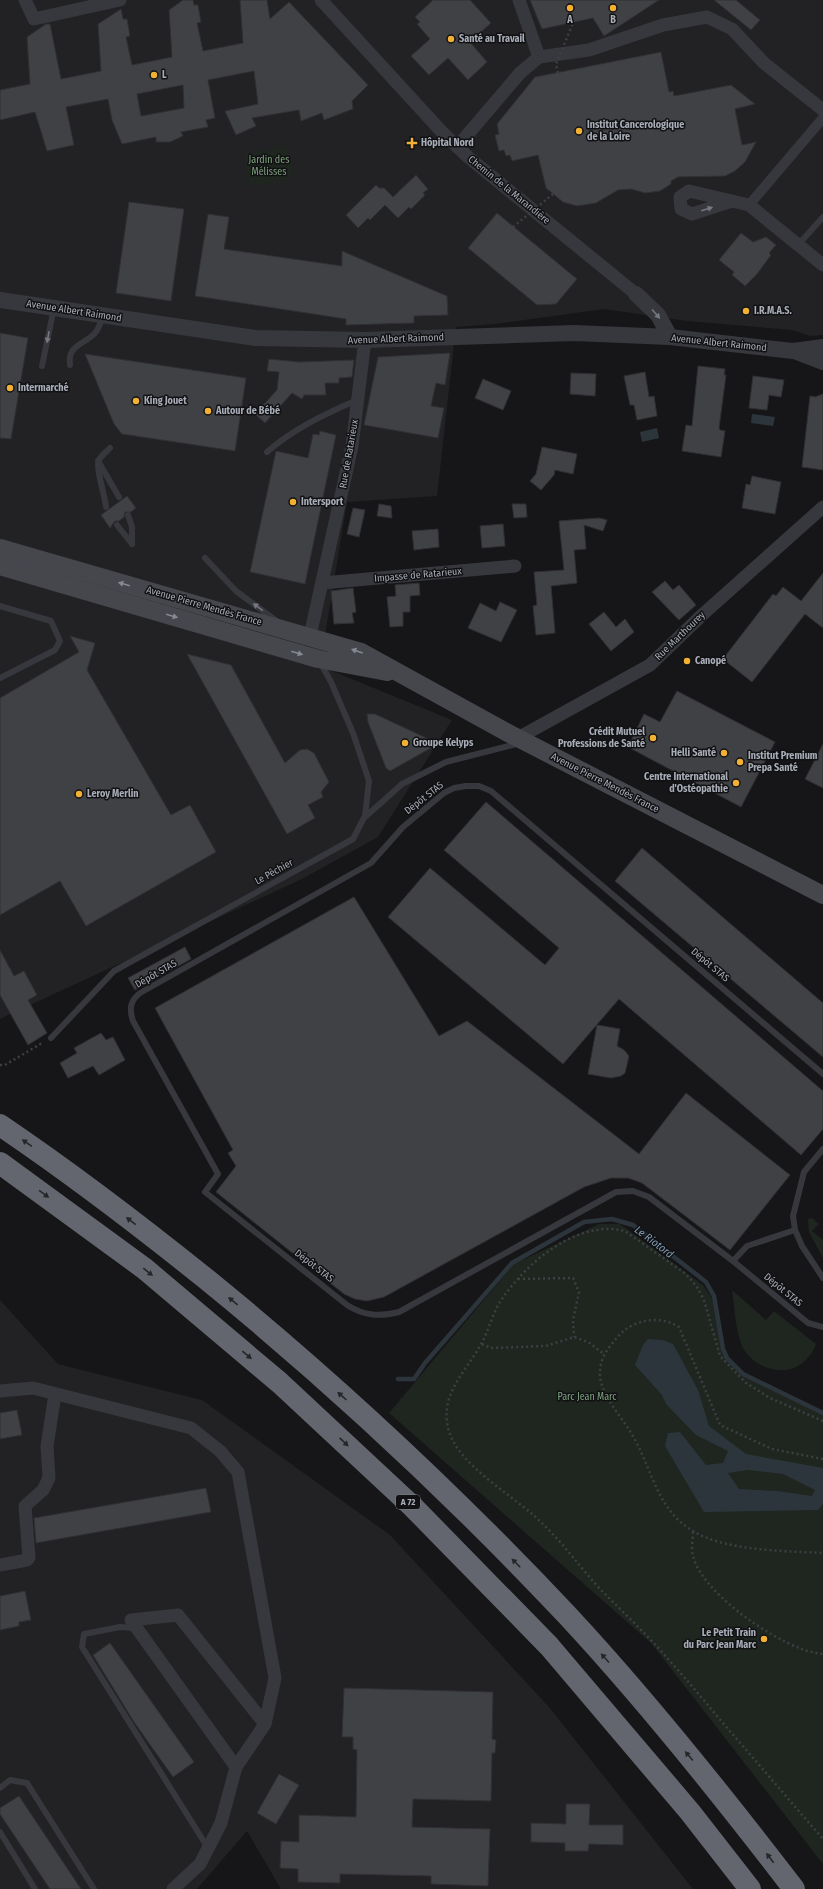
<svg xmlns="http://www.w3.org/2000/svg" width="823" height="1889" viewBox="0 0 823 1889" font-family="'Fira Sans Condensed',sans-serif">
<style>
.built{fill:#222225}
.green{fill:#1e261f}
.water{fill:#2c353c;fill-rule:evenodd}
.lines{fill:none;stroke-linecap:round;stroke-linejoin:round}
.stream{stroke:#2c353c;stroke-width:4.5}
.building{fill:#404145;stroke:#303034;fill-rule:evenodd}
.path{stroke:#3d3f44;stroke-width:2.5;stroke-dasharray:2 3;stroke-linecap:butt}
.service{stroke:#37383d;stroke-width:6}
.pedestrian{stroke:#37383d;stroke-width:10}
.minor{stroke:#37383d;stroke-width:13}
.tertiary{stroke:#37383d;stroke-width:16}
.secondary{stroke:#45474d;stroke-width:18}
.motorway{stroke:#63666e;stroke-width:22}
.path-bridge{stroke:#3d3f44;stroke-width:2.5;stroke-dasharray:2 3;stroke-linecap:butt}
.oneway{fill:#757881}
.oneway2{fill:#858993}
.oneway3{fill:#26262a}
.poi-dot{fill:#f2b134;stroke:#111113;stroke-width:1.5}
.labels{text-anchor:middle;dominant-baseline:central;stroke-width:3;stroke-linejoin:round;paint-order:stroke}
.shield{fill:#111113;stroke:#7b7e86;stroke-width:1}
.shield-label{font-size:9px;font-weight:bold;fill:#a8adb8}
.poi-label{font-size:10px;font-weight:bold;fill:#a8adb8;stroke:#111113;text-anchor:start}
.park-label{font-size:10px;fill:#7fa381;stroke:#111113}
.street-label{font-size:10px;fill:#a8adb8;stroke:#111113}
.water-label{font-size:11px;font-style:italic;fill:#7f9bb3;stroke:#111113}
</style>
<rect width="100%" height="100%" fill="#161618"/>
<!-- built -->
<g class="built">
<polygon points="0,0 823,0 823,335 811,336 792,330 687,321 604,309 495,324 456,327 437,496 347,502 320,666 452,720 378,837 302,879 0,1019"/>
<polygon points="0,1300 58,1364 202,1400 390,1535 549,1707 693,1889 281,1889 247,1831 197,1889 0,1889"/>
</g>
<!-- green -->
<g class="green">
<polygon points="286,146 294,177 250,187 243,155"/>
<polygon points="812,1218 819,1224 812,1231 823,1240 823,1258 809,1232 808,1219"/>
<polygon points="599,1224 620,1224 703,1285 712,1298 723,1355 742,1376 823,1415 823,1864 651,1643 389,1413 514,1264"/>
<path d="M 732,1290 L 766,1320 L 774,1311 L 816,1344 C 813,1352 808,1359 801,1364 C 783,1378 753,1367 743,1348 C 735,1331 735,1309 732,1290 Z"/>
</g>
<!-- water -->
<g class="water">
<polygon points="752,414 775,417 773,426 751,423"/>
<polygon points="657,428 659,438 642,442 640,432"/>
<path d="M 648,1339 L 663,1340 L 673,1344 L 698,1390 L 709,1426 L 746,1454 L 823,1468 L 823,1504 L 818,1510 L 704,1512 L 665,1446 L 668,1433 L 680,1432 L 706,1465 L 723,1463 L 728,1451 L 696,1435 L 666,1404 L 662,1395 L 635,1365 L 643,1345 ZM 748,1470 L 783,1474 L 815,1490 L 812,1496 L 778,1491 L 739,1489 L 728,1473 Z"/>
</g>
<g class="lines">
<!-- stream -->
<polyline class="stream" points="398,1379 414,1379 425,1363 512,1263 584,1222 612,1219 633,1225 706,1282 714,1296 723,1349 727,1358 743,1374 823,1413"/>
</g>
<!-- building -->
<g class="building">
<path d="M 183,0 L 193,0 L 194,5 L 198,5 L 201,22 L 197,23 L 203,51 L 243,43 L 240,0 L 267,0 L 270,19 L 289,2 L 368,85 L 352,101 L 353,109 L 324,120 L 322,113 L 301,121 L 299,110 L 252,118 L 256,126 L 236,135 L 225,111 L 258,104 L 254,71 L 208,80 L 215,118 L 206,120 L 208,127 L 181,132 L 183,136 L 170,142 L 156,142 L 156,137 L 122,144 L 112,120 L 108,99 L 66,107 L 74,145 L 47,151 L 35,112 L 0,120 L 0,90 L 30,84 L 27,37 L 46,24 L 50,24 L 61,79 L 101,71 L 98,24 L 121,9 L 123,19 L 127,19 L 130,36 L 126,37 L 132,65 L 172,57 L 169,10 ZM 183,85 L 184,108 L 141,116 L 137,94 Z"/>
<polygon points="433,0 470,0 491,23 470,42 487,62 468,80 448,58 429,75 411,56 430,39 417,24 420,22 415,17"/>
<polygon points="530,0 659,0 604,36 593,18 542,29"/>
<polygon points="714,0 736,0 760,20 751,30"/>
<polygon points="661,52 669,92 673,91 674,96 731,85 755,104 735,109 742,145 756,142 745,162 735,171 725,176 678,177 671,181 671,184 660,191 645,193 631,189 618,190 596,203 577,206 563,202 546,188 538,155 512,161 510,155 506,156 504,150 499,151 495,135 499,134 497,124 535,77"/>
<polygon points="416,175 428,189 423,193 425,195 411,209 409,207 398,218 385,205 370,220 368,218 358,228 346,215 376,185 379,188 384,188 393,197"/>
<polygon points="129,202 184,209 171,301 116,293"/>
<polygon points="497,213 577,279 556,304 537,305 468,248"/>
<polygon points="208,214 229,217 224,249 342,266 342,251 447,296 448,315 414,316 414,323 346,325 346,319 195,296"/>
<polygon points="741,233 753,242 766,237 776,245 769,253 771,255 757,274 745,286 732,275 734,272 719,260"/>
<polygon points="0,333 28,338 11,439 0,438"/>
<polygon points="450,353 445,385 436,383 431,406 444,408 438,438 364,425 378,357"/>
<polygon points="85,354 246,378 235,451 122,434 114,424"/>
<polygon points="269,359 299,362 354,360 352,377 339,378 339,383 325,383 326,395 304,395 302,399 292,393 265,423 255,414 277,390 279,372 267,371"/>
<polygon points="698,366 725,369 724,375 726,375 719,428 720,430 725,431 721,457 682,451 686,425 692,426"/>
<polygon points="645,372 649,397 654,396 657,416 637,420 634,405 630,405 624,376"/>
<polygon points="571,373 596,374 595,396 570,394"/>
<polygon points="753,376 784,380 781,397 769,395 767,410 749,408"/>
<polygon points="483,379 511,391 503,410 475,398"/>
<polygon points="823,394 823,470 802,467 810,396 815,397"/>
<polygon points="320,431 336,435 305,584 250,572 276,451 308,458 313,434 319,435"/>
<polygon points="542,447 577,454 573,474 555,470 554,475 541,490 530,481 536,474"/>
<polygon points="752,476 781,482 775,514 742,508 746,484 750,485"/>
<polygon points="127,496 136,508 131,512 125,512 124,517 119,521 115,521 110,528 101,515"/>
<polygon points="379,504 391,506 392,518 377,516"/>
<polygon points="512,504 526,504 527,517 514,518"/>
<polygon points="353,508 365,510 359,537 347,534"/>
<polygon points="599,518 607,520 603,531 584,525 586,549 574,550 577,583 551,586 555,633 536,635 533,606 537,605 534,572 564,570 559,521"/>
<polygon points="503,524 505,546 482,548 480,526"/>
<polygon points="438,529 439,547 414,550 412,531"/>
<polygon points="823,573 823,628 805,614 752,682 723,659 773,594 776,596 783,587 801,601"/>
<polygon points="665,581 673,590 679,585 696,605 679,620 652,592"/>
<polygon points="419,583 420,595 410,596 410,612 403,612 403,626 390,627 387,597 396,596 395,585"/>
<polygon points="353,588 356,612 352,613 354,623 334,624 331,591"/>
<polygon points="500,602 517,610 501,642 468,628 480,603 496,611"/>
<polygon points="604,612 616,627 625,619 634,632 611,651 589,624"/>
<polygon points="70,636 95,643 87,670 171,815 190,805 216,852 86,926 60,881 0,915 0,698 79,652"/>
<polygon points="187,654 231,665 285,763 300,750 307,749 314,753 329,782 321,792 323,797 308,805 315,818 287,834"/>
<polygon points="677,691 775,742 741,807 628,747 644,714 660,722"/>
<polygon points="367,714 375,714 435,742 431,748 390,771 386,768 368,722"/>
<polygon points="823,744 823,788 805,779"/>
<polygon points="486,802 823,1091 823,1129 801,1155 619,999 563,1064 388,917 430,868 545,965 559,948 444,850"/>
<polygon points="642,848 823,1003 823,1057 615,881"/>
<polygon points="354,897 439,1036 467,1021 639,1154 686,1093 790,1175 730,1250 642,1183 628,1178 611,1178 584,1187 384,1297 367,1301 355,1299 344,1294 216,1192 236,1166 228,1153 233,1150 155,1008"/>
<polygon points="185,947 191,959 135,990 128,978"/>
<polygon points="0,950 14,976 24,971 37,995 28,1000 47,1033 28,1045 0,995"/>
<polygon points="597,1025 620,1029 617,1046 624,1050 629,1056 625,1073 621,1076 611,1078 588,1074"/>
<polygon points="101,1033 106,1040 113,1037 125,1060 99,1075 93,1066 68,1078 60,1063 77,1053 74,1048"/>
<polygon points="17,1410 22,1435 0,1439 0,1413"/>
<polygon points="206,1488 211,1512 36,1543 34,1518"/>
<polygon points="25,1591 31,1620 19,1622 19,1626 0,1630 0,1596"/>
<polygon points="110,1643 194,1762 173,1777 134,1722 93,1655"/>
<polygon points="344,1688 493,1692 492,1739 496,1740 495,1753 492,1753 491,1801 413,1799 412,1827 490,1829 488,1886 431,1884 431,1876 340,1874 340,1883 298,1882 298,1869 280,1868 281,1841 299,1842 299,1815 356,1817 357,1750 353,1749 353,1737 342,1737"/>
<polygon points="279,1774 299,1785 276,1824 257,1813"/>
<polygon points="19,1796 81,1889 50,1889 0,1814 0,1808"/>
<polygon points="566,1804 590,1804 589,1825 623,1825 623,1845 589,1844 588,1851 565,1851 565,1843 531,1842 531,1823 566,1824"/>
</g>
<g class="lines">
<!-- path -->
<g class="path">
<polyline points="0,1065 5,1065 42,1043"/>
<polyline points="518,1279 573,1278 579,1292 573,1320 574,1337"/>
<polyline points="482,1344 491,1348 546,1346 574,1337 588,1342 604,1354"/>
<path d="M 823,1421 L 770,1398 L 746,1383 L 720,1356 L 704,1300 L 697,1287 L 686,1274 L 625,1231 C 578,1219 527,1262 502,1299 C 492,1313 489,1331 480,1346 C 463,1375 437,1398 450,1434 C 461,1465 508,1493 532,1514 C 558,1536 578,1565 601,1590 C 621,1610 642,1630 661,1651 C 682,1674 702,1698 722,1722 C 756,1761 789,1800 823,1839"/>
<path d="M 823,1459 L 772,1449 L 720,1425 L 679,1327 C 664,1318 649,1318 633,1325 C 623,1330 618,1336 611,1345 C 582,1381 617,1407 634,1438 C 652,1470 658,1511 693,1531 C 725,1551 785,1551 823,1553"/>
<path d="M 693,1532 C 693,1539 691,1549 693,1556 C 702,1592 768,1637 802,1649 C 809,1652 816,1653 823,1654"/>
</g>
<!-- service -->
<g class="service">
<polyline points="798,245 823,217"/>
<path d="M 70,365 C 67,345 84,345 95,333 C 99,329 101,321 103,316"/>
<polyline points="42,366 54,308"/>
<path d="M 267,452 C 293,429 325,414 357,400"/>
<polyline points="98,461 119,497"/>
<path d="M 106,507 C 105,496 95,466 99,460 C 101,456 106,452 110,448"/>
<polyline points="128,515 132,527 132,544"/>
<polyline points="117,525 132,544"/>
<polyline points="205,558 236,591 278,622"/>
<polyline points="0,606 51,621 60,641 55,650 0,678"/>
<polyline points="364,818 402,784 446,762 520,743"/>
<polyline points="51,1038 114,971 353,839 365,816 369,781 353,733 331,682 320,662"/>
<polyline points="823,1149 804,1172 793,1216 795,1230 802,1246 823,1278"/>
<path d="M 795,1230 L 747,1246 L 733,1261 L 649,1197 L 633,1191 L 616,1192 L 399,1312 C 380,1317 364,1316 347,1305 L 205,1192 L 218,1174 L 133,1021 C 129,1009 130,1001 140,993 L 371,863 L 403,827 L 444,793 L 454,788 L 466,786 L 479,786 L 491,791 L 823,1074"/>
<polyline points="733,1261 808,1323 823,1327"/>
<polyline points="135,1628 120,1627 84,1634 82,1647 208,1848"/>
<polyline points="0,1788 10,1780 27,1783 94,1889"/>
<polyline points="0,1832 35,1889"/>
</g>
<!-- pedestrian -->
<polyline class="pedestrian" points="749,205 823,118"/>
<!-- minor -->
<g class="minor">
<polyline points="25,0 34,19 120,0"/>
<polyline points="321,0 442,132 468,157 636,294"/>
<polyline points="519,0 539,57"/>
<polyline points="457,147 520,73 539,57 589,50 663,25 707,17 732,29 764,63 823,110"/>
<polyline points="732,201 692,214 681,209 680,197 689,191 749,205 823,265"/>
<polyline points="322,583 515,566"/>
<polyline points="310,636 352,446 365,340"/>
<polyline points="518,738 650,665 702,615 823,507"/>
<polyline points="0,1391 33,1388 191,1428 220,1451 238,1472 275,1678 265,1724 236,1767 221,1823 200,1864 173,1889"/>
<polyline points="0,1565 27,1560 29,1558 25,1506 43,1490 49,1478 47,1446 55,1394"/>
<polyline points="236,1767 131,1620 178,1615 265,1724"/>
</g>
<!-- tertiary -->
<g class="tertiary">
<polyline points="636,294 658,315 670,337"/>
<polyline points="0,300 256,338 365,340 574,333 670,337 793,351 823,347"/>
<polyline points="797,352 823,362"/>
</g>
<!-- secondary -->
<g class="secondary">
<polyline points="0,548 361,652 510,734 823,895"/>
<polyline points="0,566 318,659 387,672"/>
</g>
<!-- motorway -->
<g class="motorway">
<path d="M 0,1125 C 71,1173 139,1225 205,1278 C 333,1382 454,1495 567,1615 C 648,1702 722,1795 794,1889"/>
<polyline points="0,1163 145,1269 280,1383 413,1507 549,1646 690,1812 750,1889"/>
</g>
<!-- path-bridge -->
<g class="path-bridge">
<polyline points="558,73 556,64 573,23"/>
<polyline points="513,227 553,194"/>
</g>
</g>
<!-- one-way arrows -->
<defs><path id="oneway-solid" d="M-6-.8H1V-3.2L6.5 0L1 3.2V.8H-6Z"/></defs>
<g class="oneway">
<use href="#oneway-solid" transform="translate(707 209) rotate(-18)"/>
<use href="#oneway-solid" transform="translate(656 314) rotate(49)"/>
<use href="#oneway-solid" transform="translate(48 337) rotate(101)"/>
<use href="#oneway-solid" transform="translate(258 607) rotate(-144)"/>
</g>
<g class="oneway2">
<use href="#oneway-solid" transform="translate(124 584) rotate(-164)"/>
<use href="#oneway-solid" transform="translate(172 616) rotate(16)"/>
<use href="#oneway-solid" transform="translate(357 651) rotate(-161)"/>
<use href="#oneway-solid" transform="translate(297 653) rotate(16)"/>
</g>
<g class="oneway3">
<use href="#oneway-solid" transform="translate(27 1143) rotate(-145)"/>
<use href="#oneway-solid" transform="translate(44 1194) rotate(36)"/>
<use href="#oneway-solid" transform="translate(131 1221) rotate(-142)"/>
<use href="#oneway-solid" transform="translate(148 1272) rotate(39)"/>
<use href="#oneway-solid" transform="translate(233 1301) rotate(-141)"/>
<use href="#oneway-solid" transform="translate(247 1355) rotate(40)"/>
<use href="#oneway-solid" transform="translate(342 1396) rotate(-138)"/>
<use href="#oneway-solid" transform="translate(344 1442) rotate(43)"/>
<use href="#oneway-solid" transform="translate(516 1563) rotate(-135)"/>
<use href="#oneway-solid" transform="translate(605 1658) rotate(-132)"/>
<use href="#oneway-solid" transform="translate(689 1756) rotate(-130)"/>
<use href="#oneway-solid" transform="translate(770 1858) rotate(-127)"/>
</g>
<!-- markers -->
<g class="poi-dot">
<circle cx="570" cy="8" r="4"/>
<circle cx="613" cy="8" r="4"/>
<circle cx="451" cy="39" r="4"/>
<circle cx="154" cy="75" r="4"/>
<circle cx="579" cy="131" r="4"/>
<path d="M410 137h4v4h4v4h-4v4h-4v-4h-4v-4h4z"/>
<circle cx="746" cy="311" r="4"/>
<circle cx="10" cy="388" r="4"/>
<circle cx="136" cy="401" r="4"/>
<circle cx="208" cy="411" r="4"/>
<circle cx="293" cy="502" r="4"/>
<circle cx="687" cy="661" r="4"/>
<circle cx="653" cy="738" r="4"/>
<circle cx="405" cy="743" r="4"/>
<circle cx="724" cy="753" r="4"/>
<circle cx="740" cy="762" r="4"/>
<circle cx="736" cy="783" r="4"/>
<circle cx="79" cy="794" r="4"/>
<circle cx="764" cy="1639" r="4"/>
</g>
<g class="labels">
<!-- shield labels -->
<rect class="shield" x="396" y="1495" width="24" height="14" rx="3"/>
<g class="shield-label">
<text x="408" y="1502">A 72</text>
</g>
<!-- poi labels -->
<g class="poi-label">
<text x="570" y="20" text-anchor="middle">A</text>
<text x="613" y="20" text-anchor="middle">B</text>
<text x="459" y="39">Santé au Travail</text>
<text x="162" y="75">L</text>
<text x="587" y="125">Institut Cancerologique<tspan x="587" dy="12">de la Loire</tspan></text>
<text x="421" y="143">Hôpital Nord</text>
<text x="754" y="311">I.R.M.A.S.</text>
<text x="18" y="388">Intermarché</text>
<text x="144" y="401">King Jouet</text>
<text x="216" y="411">Autour de Bébé</text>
<text x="301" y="502">Intersport</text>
<text x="695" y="661">Canopé</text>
<text x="645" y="732" text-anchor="end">Crédit Mutuel<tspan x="645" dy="12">Professions de Santé</tspan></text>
<text x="413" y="743">Groupe Kelyps</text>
<text x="716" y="753" text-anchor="end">Helli Santé</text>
<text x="748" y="756">Institut Premium<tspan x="748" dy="12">Prepa Santé</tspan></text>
<text x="728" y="777" text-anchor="end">Centre International<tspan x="728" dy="12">d'Ostéopathie</tspan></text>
<text x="87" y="794">Leroy Merlin</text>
<text x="756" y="1633" text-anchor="end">Le Petit Train<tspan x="756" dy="12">du Parc Jean Marc</tspan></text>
</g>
<!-- park labels -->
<g class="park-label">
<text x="269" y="160">Jardin des<tspan x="269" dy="12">Mélisses</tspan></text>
<text x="587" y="1397">Parc Jean Marc</text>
</g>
<!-- street labels -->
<g class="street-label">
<text transform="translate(509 190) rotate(39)">Chemin de la Marandière</text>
<text transform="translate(74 311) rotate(9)">Avenue Albert Raimond</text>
<text transform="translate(396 339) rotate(-2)">Avenue Albert Raimond</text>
<text transform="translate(719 343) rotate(6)">Avenue Albert Raimond</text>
<text transform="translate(349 454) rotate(-80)">Rue de Ratarieux</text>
<text transform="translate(418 575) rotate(-5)">Impasse de Ratarieux</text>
<text transform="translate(204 606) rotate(16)">Avenue Pierre Mendès France</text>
<text transform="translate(680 636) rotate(-44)">Rue Marthourey</text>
<text transform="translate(605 783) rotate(27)">Avenue Pierre Mendès France</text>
<text transform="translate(424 798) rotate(-38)">Dépôt STAS</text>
<text transform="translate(274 872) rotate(-29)">Le Pêchier</text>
<text transform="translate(710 965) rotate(40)">Dépôt STAS</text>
<text transform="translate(156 974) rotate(-30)">Dépôt STAS</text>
<text transform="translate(314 1266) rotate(38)">Dépôt STAS</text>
<text transform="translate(783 1290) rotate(39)">Dépôt STAS</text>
</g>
<!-- water labels -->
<g class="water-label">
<text transform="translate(654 1242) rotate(37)">Le Riotord</text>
</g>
</g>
</svg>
